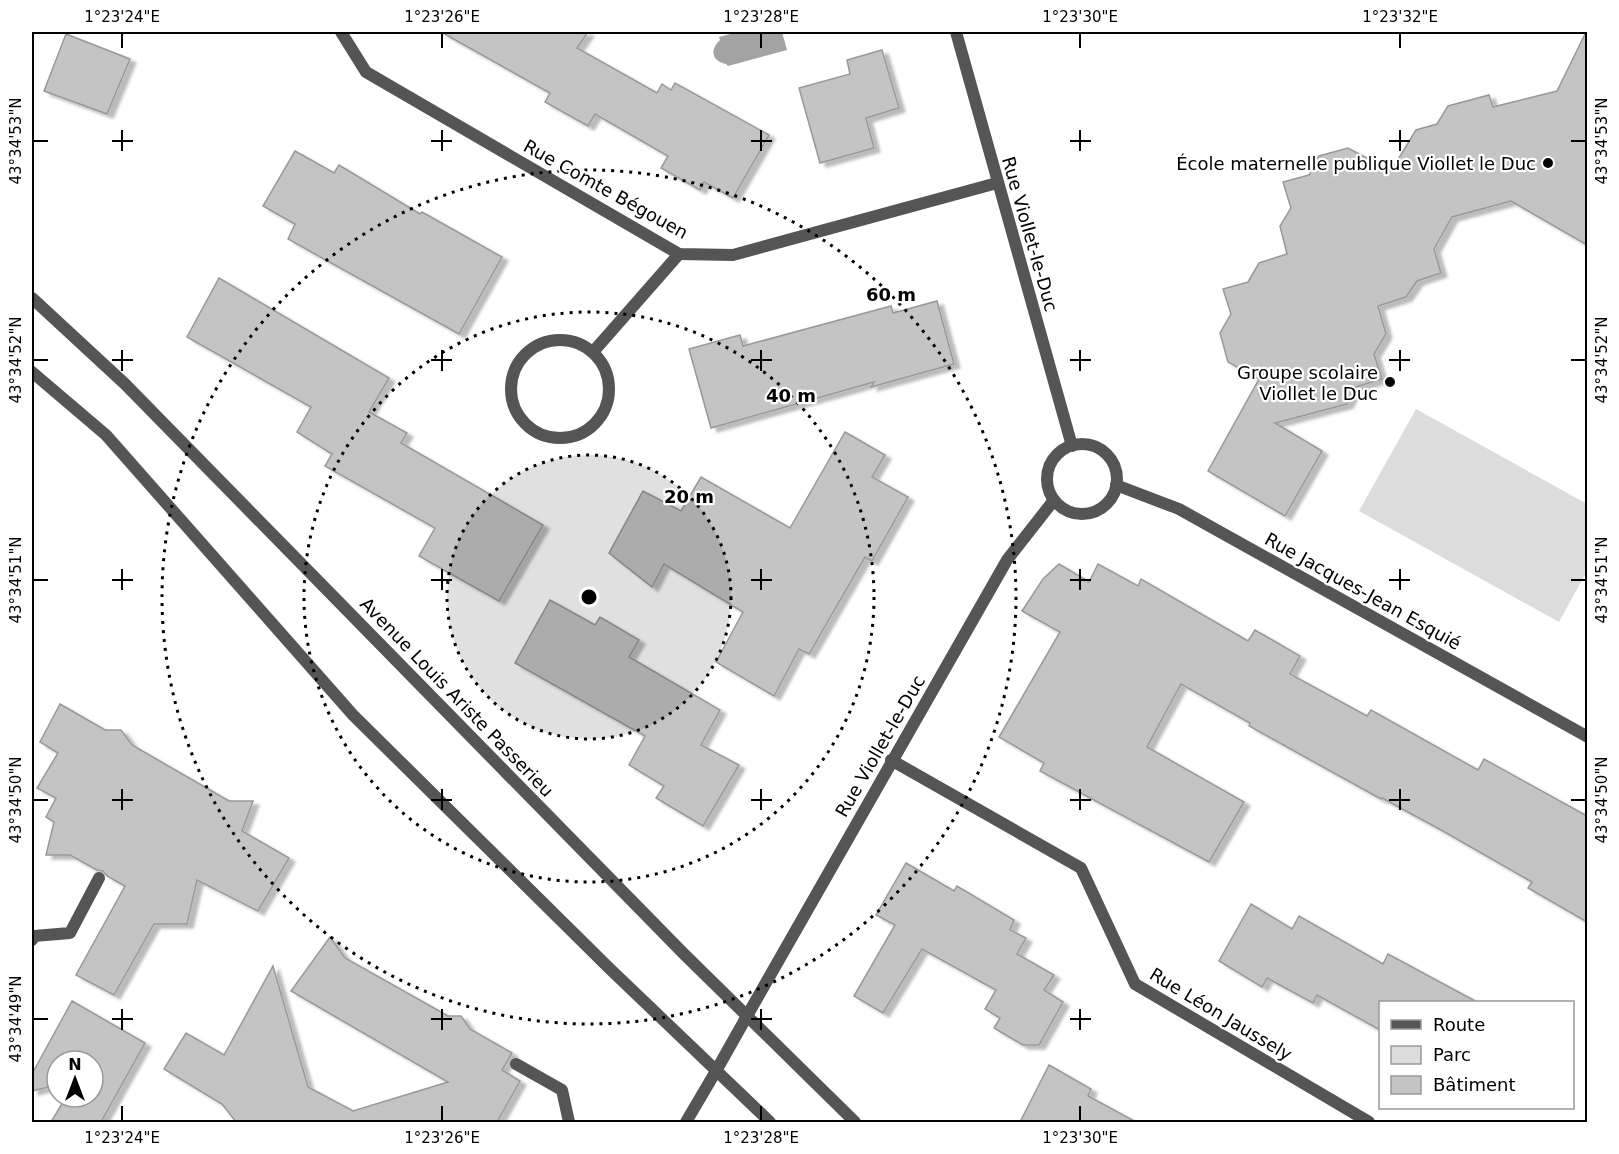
<svg xmlns="http://www.w3.org/2000/svg" width="1619" height="1154" viewBox="0 0 1619 1154" font-family="'DejaVu Sans',sans-serif">
<style>
.green{fill:#dcdcdc}
.water{fill:#a3a3a3}
.building{fill:#c4c4c4;stroke:#999;stroke-width:1.5;filter:url(#shadow)}
.lines{fill:none;stroke-linecap:round;stroke-linejoin:round}
.minor{stroke:#555;stroke-width:12}
.tertiary{stroke:#555;stroke-width:12}
.ticks{fill:none;stroke:#000;stroke-width:2}
.ring{fill:none;stroke:#000;stroke-width:3;stroke-dasharray:3 6}
.poi-dot{fill:#000;stroke:#fff;stroke-width:2}
.labels{text-anchor:middle;dominant-baseline:central;stroke-width:4.5;stroke-linejoin:round;paint-order:stroke}
.poi-label{font-size:18px;fill:#000;stroke:#fff;text-anchor:end}
.street-label{font-size:18px;fill:#000;stroke:#fff}
.centre{fill:#000;stroke:#fff;stroke-width:3}
.ring-label{font-size:18px;text-anchor:middle;font-weight:bold;fill:#000;stroke:#fff;stroke-width:4.5;stroke-linejoin:round;paint-order:stroke}
.neatline{fill:none;stroke:#000;stroke-width:2}
.ticks-label{font-size:15px;text-anchor:middle;fill:#000}
</style>
<defs>
<filter id="shadow"><feDropShadow dx="6" dy="4" stdDeviation="1.5" flood-color="#0004"/></filter>
</defs>
<rect width="100%" height="100%" fill="#fff"/>
<!-- green -->
<polygon class="green" points="1416,409 1587,504 1587,571 1559,622 1359,511"/>
<!-- water -->
<path class="water" d="M 738,32 L 782,32 L 787,50 L 728,66 L 726,64 C 712,61 709,50 720,40 L 719,37 Z"/>
<!-- building -->
<g class="building">
<polygon points="441,32 588,32 577,48 657,93 662,84 671,90 675,83 769,135 733,198 704,182 700,190 661,168 668,156 595,114 588,126 545,102 550,93"/>
<polygon points="1586,32 1587,245 1511,201 1452,217 1434,249 1441,273 1417,281 1406,297 1378,306 1386,334 1374,354 1382,379 1356,387 1347,404 1275,423 1322,451 1285,516 1208,471 1259,379 1228,362 1220,333 1231,314 1223,289 1248,282 1259,263 1287,254 1280,226 1291,208 1283,182 1309,175 1319,156 1348,148 1391,171 1416,130 1437,124 1448,106 1489,95 1493,107 1557,91"/>
<polygon points="66,34 130,59 107,114 44,91"/>
<polygon points="882,50 899,108 866,118 874,148 820,163 799,88 850,74 847,60"/>
<polygon points="295,151 334,173 339,165 420,214 422,212 502,257 459,334 288,239 295,224 263,206"/>
<polygon points="219,278 389,378 369,412 407,433 401,443 543,525 499,601 419,556 435,528 325,466 332,454 297,432 311,407 187,337"/>
<polygon points="937,301 954,364 871,387 874,382 711,428 689,349 740,335 743,346 891,306 893,313"/>
<polygon points="845,432 885,455 872,477 908,497 872,561 865,557 809,654 799,649 774,696 716,662 743,612 664,564 652,587 609,553 643,491 681,511 701,477 790,528"/>
<polygon points="1059,564 1089,582 1098,564 1138,586 1141,579 1248,641 1255,630 1300,656 1290,674 1367,716 1371,710 1478,770 1484,759 1587,816 1587,922 1528,888 1532,882 1443,831 1382,798 1381,799 1249,726 1250,723 1181,684 1147,747 1244,802 1209,862 1040,771 1044,763 999,737 1060,632 1022,611 1043,579"/>
<polygon points="550,600 595,625 600,617 639,640 629,657 720,710 701,745 739,765 703,826 656,798 664,786 629,765 645,736 515,663"/>
<polygon points="60,704 105,730 121,730 132,745 229,801 253,801 242,831 289,858 258,911 197,880 187,924 154,924 114,995 76,975 125,886 107,876 103,871 97,870 70,855 46,855 54,822 46,817 56,798 37,788 58,753 40,742"/>
<polygon points="906,863 954,891 957,886 1014,920 1010,930 1026,938 1017,954 1054,975 1044,990 1063,1002 1039,1045 1023,1045 994,1028 1000,1018 985,1009 996,990 922,949 883,1013 854,996 895,925 876,915"/>
<polygon points="1251,904 1292,929 1299,916 1383,964 1388,954 1477,1002 1380,1002 1380,1030 1317,995 1313,1003 1267,978 1262,987 1219,961"/>
<polygon points="330,937 345,958 448,1016 461,1016 470,1029 512,1053 502,1070 520,1081 497,1122 236,1122 222,1104 164,1069 186,1033 224,1055 273,966 308,1087 353,1111 448,1082 291,991"/>
<polygon points="72,1001 145,1043 101,1122 51,1122 66,1097 93,1097 93,1061 57,1061 57,1085 32,1091 32,1074"/>
<polygon points="1049,1065 1091,1089 1088,1096 1136,1122 1020,1122"/>
</g>
<g class="lines">
<!-- minor -->
<g class="minor">
<polyline points="341,32 366,72 679,254 733,255 997,183"/>
<polyline points="956,32 1072,446"/>
<circle cx="560" cy="389" r="49"/>
<polyline points="593,352 679,254"/>
<circle cx="1082" cy="479" r="35"/>
<polyline points="1116,485 1179,509 1588,737"/>
<polyline points="891,760 1081,868 1135,984 1369,1122"/>
<polyline points="32,940 34,936 70,933 99,878"/>
<polyline points="747,1016 1007,560 1054,500"/>
<polyline points="516,1064 562,1090 569,1122"/>
<polyline points="686,1122 716,1071"/>
</g>
<!-- tertiary -->
<g class="tertiary">
<polyline points="32,298 125,384 683,953 855,1122"/>
<polyline points="32,372 106,435 353,715 609,968 770,1122"/>
<polyline points="716,1071 747,1016"/>
</g>
</g>
<!-- ticks -->
<path class="ticks" d="M 122,33 L 122,48M 442,33 L 442,48M 761,33 L 761,48M 1080,33 L 1080,48M 1400,33 L 1400,48M 122,130 L 122,151M 442,130 L 442,151M 761,130 L 761,151M 1080,130 L 1080,151M 1400,130 L 1400,151M 33,141 L 48,141M 112,141 L 133,141M 431,141 L 452,141M 751,141 L 772,141M 1070,141 L 1091,141M 1389,141 L 1410,141M 1571,141 L 1586,141M 122,350 L 122,371M 442,350 L 442,371M 761,350 L 761,371M 1080,350 L 1080,371M 1400,350 L 1400,371M 33,360 L 48,360M 112,360 L 133,360M 431,360 L 452,360M 751,360 L 772,360M 1070,360 L 1091,360M 1389,360 L 1410,360M 1571,360 L 1586,360M 122,569 L 122,590M 442,569 L 442,590M 761,569 L 761,590M 1080,569 L 1080,590M 1400,569 L 1400,590M 33,580 L 48,580M 112,580 L 133,580M 431,580 L 452,580M 751,580 L 772,580M 1070,580 L 1091,580M 1389,580 L 1410,580M 1571,580 L 1586,580M 122,789 L 122,810M 442,789 L 442,810M 761,789 L 761,810M 1080,789 L 1080,810M 1400,789 L 1400,810M 33,800 L 48,800M 112,800 L 133,800M 431,800 L 452,800M 751,800 L 772,800M 1070,800 L 1091,800M 1389,800 L 1410,800M 1571,800 L 1586,800M 122,1009 L 122,1030M 442,1009 L 442,1030M 761,1009 L 761,1030M 1080,1009 L 1080,1030M 33,1019 L 48,1019M 112,1019 L 133,1019M 431,1019 L 452,1019M 751,1019 L 772,1019M 1070,1019 L 1091,1019M 122,1106 L 122,1121M 442,1106 L 442,1121M 761,1106 L 761,1121M 1080,1106 L 1080,1121"/>
<!-- distance rings -->
<circle cx="589" cy="597" r="142" fill="#000" fill-opacity=".12"/>
<g class="ring">
<circle cx="589" cy="597" r="142"/>
<circle cx="589" cy="597" r="285"/>
<circle cx="589" cy="597" r="427"/>
</g>
<!-- markers -->
<g class="poi-dot">
<circle cx="1548" cy="163" r="6"/>
<circle cx="1390" cy="382" r="6"/>
</g>
<g class="labels">
<!-- poi labels -->
<g class="poi-label">
<text x="1536" y="163">École maternelle publique Viollet le Duc</text>
<text x="1378" y="372">Groupe scolaire<tspan x="1378" dy="21">Viollet le Duc</tspan></text>
</g>
<!-- street labels -->
<g class="street-label">
<text transform="translate(606 189) rotate(29)">Rue Comte Bégouen</text>
<text transform="translate(1030 234) rotate(74)">Rue Viollet-le-Duc</text>
<text transform="translate(1363 591) rotate(29)">Rue Jacques-Jean Esquié</text>
<text transform="translate(457 697) rotate(46)">Avenue Louis Ariste Passerieu</text>
<text transform="translate(880 746) rotate(-60)">Rue Viollet-le-Duc</text>
<text transform="translate(1221 1014) rotate(31)">Rue Léon Jaussely</text>
</g>
</g>
<circle cx="589" cy="597" r="9" class="centre"/>
<g class="ring-label">
<text x="891" y="301">60 m</text>
<text x="791" y="402">40 m</text>
<text x="689" y="503">20 m</text>
</g>
<!-- border -->
<rect width="1619" height="1154" fill="none" stroke="#ffffff" stroke-width="66"/>
<!-- legend -->
<rect x="1379" y="1001" width="195" height="108" fill="#ffffff" stroke="#999999" stroke-width="1.5"/>
<rect x="1391" y="1020" width="30" height="9" fill="#555555" stroke="#999999" stroke-width="1.5"/>
<text x="1433" y="1031" font-size="18" fill="#000000">Route</text>
<rect x="1391" y="1046" width="30" height="18" fill="#dcdcdc" stroke="#999999" stroke-width="1.5"/>
<text x="1433" y="1061" font-size="18" fill="#000000">Parc</text>
<rect x="1391" y="1076" width="30" height="18" fill="#c4c4c4" stroke="#999999" stroke-width="1.5"/>
<text x="1433" y="1091" font-size="18" fill="#000000">Bâtiment</text>
<!-- north arrow -->
<g transform="translate(75 1079)"><circle r="28" fill="#ffffff" stroke="#999999" stroke-width="1.5"/>
<path d="M0-4.5L10 22L0 15L-10 22Z" fill="#000000"/>
<text y="-9" font-size="16" font-weight="bold" text-anchor="middle" fill="#000000">N</text>
</g>
<rect x="33" y="33" width="1553" height="1088" class="neatline"/>
<g class="ticks-label">
<text x="122" y="22">1°23'24"E</text>
<text x="442" y="22">1°23'26"E</text>
<text x="761" y="22">1°23'28"E</text>
<text x="1080" y="22">1°23'30"E</text>
<text x="1400" y="22">1°23'32"E</text>
<text transform="translate(16 141) rotate(-90)" y="5">43°34'53"N</text>
<text transform="translate(1602 141) rotate(-90)" y="5">43°34'53"N</text>
<text transform="translate(16 360) rotate(-90)" y="5">43°34'52"N</text>
<text transform="translate(1602 360) rotate(-90)" y="5">43°34'52"N</text>
<text transform="translate(16 580) rotate(-90)" y="5">43°34'51"N</text>
<text transform="translate(1602 580) rotate(-90)" y="5">43°34'51"N</text>
<text transform="translate(16 800) rotate(-90)" y="5">43°34'50"N</text>
<text transform="translate(1602 800) rotate(-90)" y="5">43°34'50"N</text>
<text transform="translate(16 1019) rotate(-90)" y="5">43°34'49"N</text>
<text x="122" y="1143">1°23'24"E</text>
<text x="442" y="1143">1°23'26"E</text>
<text x="761" y="1143">1°23'28"E</text>
<text x="1080" y="1143">1°23'30"E</text>
</g>
</svg>
